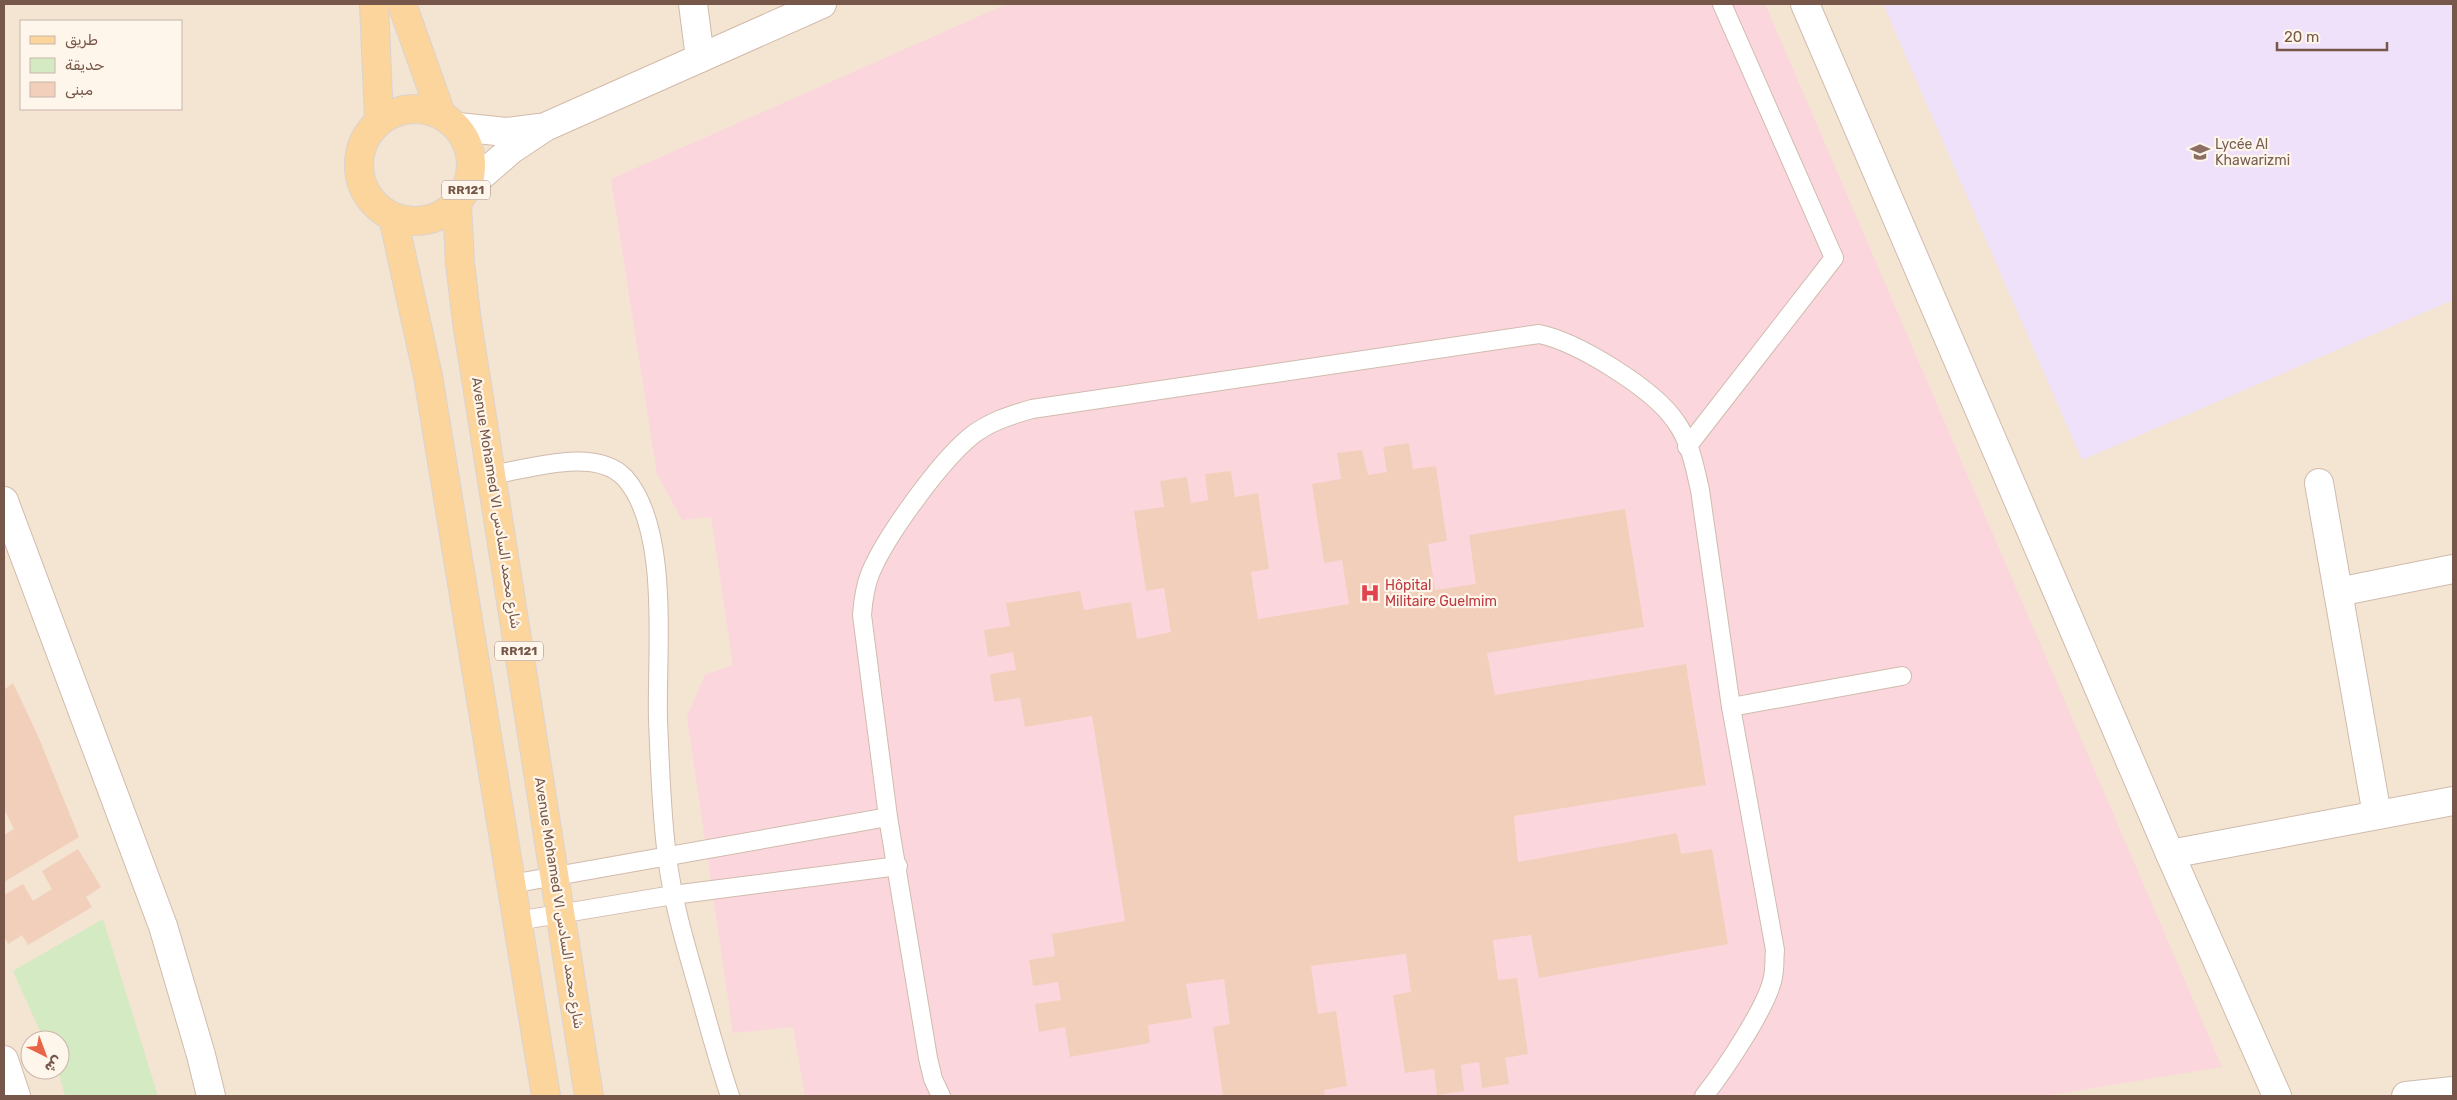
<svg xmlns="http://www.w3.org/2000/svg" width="2457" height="1100" viewBox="0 0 2457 1100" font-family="Rubik,Vazirmatn,sans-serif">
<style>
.residential{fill:#f4e4d2;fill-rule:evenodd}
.education{fill:#efe1f9}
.medical{fill:#fbd7dd}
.green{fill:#d4eac2}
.building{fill:#f2cfbb}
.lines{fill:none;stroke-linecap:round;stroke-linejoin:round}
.service-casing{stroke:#d0bbad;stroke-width:20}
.minor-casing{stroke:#d0bbad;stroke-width:30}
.tertiary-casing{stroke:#d0bbad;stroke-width:30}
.secondary-casing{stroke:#d3bbaa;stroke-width:30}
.primary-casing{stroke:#dbd3d0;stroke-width:30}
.service{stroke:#fff;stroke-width:18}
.minor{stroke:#fff;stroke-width:28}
.tertiary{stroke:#fff;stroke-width:28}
.secondary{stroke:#fff;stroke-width:28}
.primary{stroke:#fcd59c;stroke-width:28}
.labels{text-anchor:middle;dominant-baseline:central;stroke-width:4.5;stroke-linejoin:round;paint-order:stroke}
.shield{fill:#fff6eb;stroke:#9f877a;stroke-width:1}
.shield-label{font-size:12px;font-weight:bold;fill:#765749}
.education-label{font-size:14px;fill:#785e54;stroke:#fff6eb;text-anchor:start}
.street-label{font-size:14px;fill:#765749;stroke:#fff6eb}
.health-label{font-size:14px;fill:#be3a42;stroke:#fff6eb;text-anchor:start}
</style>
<rect width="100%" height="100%" fill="#fdf2e4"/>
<!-- residential -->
<path class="residential" d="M 4,4 L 2453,4 L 2453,1096 L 4,1096 ZM 21,21 L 181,21 L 181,109 L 21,109 ZM 30,1040 L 60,1040 L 60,1070 L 30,1070 Z"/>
<!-- education -->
<polygon class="education" points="1883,4 2453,4 2453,300 2082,460"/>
<!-- medical -->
<polygon class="medical" points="1007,4 1765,4 2222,1067 2045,1096 805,1096 793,1027 733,1033 687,717 705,675 733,665 711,517 682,520 657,474 611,179"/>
<!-- green -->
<polygon class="green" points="103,919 158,1096 65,1096 58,1070 60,1070 60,1040 44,1040 13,971"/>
<!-- building -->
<g class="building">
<polygon points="1409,443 1413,469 1436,466 1447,541 1428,544 1435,590 1476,584 1469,535 1625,509 1644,627 1487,653 1495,695 1686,664 1706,785 1514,816 1518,862 1677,833 1681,854 1712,849 1728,944 1539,978 1531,935 1493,940 1498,980 1517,978 1528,1054 1505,1058 1509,1084 1482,1088 1479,1062 1461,1065 1464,1091 1437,1095 1434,1069 1405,1073 1393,995 1411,992 1406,954 1311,966 1318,1014 1336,1011 1347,1086 1324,1090 1325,1096 1223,1096 1213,1027 1230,1024 1224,979 1186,984 1192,1018 1148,1025 1150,1043 1070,1057 1065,1027 1039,1032 1035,1004 1061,1000 1058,982 1033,986 1029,960 1055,956 1052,934 1125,921 1092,716 1025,727 1020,698 994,702 990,674 1016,670 1013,652 988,657 984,630 1010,626 1006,603 1080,591 1084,610 1131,602 1137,639 1171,632 1164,588 1146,591 1134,511 1164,507 1160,481 1187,477 1191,503 1208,500 1205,474 1231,471 1235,497 1258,493 1269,569 1251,572 1258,619 1349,604 1342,560 1324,563 1312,484 1341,479 1337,453 1362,450 1368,475 1387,472 1383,447"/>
<polygon points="13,683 38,736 79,837 4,882 4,835 14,829 4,809 4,690"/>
<polygon points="78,849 101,887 86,897 92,907 28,945 22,935 8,944 4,936 4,895 23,884 33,901 52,889 42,871"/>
</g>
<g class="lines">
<defs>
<g id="service">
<polyline points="1687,447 1834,258 1722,4"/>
<path d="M 491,475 C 529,469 596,446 625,478 C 671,530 656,655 658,720 C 660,765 661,811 667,856 C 672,898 684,940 696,981 C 707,1019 717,1058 730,1096"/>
<polyline points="1731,707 1902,676"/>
<polyline points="511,884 888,817"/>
<polyline points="517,921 673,895 898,866"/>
<path d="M 941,1096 L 933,1079 L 928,1058 L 888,817 L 862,615 C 863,601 865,587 870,574 C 885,537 939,463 970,437 C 988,422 1011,415 1032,409 L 1539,334 C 1578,342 1654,389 1676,422 C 1690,441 1695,468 1700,490 L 1731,707 L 1775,950 C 1774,959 1775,968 1773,977 C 1768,1006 1723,1072 1704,1096"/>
</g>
<g id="minor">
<polyline points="693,4 700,58"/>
<polyline points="1805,4 2170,854 2277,1096"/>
<polyline points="2319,483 2377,815"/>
<polyline points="2338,592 2453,569"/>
<polyline points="2170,854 2453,801"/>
<polyline points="4,1060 16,1096"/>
<polyline points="2406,1096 2453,1091"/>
</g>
<polyline id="tertiary" points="4,501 163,926 201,1055 211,1096"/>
<g id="secondary">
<polyline points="458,127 506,132 539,128"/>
<polyline points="468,187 512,149 545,127 822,4"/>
</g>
<g id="primary">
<polyline points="374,4 379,120"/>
<polyline points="402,4 441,114"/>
<circle cx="415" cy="165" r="56"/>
<polyline points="457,204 460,263 467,322 589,1096"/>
<polyline points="393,217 428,376 546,1096"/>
</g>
</defs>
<!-- service casing -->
<use href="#service" class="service-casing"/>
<!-- minor casing -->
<use href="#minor" class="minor-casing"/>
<!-- tertiary casing -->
<use href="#tertiary" class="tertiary-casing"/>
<!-- secondary casing -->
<use href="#secondary" class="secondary-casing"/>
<!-- primary casing -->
<use href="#primary" class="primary-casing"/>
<!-- service -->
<use href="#service" class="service"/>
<!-- minor -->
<use href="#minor" class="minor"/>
<!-- tertiary -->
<use href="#tertiary" class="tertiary"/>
<!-- secondary -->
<use href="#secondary" class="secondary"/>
<!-- primary -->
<use href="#primary" class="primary"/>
</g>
<!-- icons -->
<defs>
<symbol id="university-bare" viewBox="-9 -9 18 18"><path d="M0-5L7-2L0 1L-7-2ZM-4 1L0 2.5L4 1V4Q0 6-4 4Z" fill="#8d6e63" stroke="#fff6eb" stroke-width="2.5" paint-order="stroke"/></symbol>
<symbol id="hospital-bare" viewBox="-9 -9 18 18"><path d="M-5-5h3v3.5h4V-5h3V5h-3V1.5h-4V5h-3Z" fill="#e0444e" stroke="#fff6eb" stroke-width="2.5" paint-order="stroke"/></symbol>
</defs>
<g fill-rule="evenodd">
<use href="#university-bare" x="2186" y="138" width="28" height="28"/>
<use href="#hospital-bare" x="1356" y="579" width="28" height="28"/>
</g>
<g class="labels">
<!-- shield labels -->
<g class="shield">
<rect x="442" y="180.5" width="48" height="19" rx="4"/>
<rect x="495" y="641.5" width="48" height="19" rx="4"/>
</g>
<g class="shield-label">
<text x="466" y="190">RR121</text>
<text x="519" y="651">RR121</text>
</g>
<!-- education labels -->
<g class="education-label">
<text x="2215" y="144">Lycée Al<tspan x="2215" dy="16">Khawarizmi</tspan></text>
</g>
<!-- street labels -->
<g class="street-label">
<text transform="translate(496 503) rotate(81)">Avenue Mohamed VI شارع محمد السادس</text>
<text transform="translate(559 903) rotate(81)">Avenue Mohamed VI شارع محمد السادس</text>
</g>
<!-- health labels -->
<g class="health-label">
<text x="1385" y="585">Hôpital<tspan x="1385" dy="16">Militaire Guelmim</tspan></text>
</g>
</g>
<!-- border -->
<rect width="2457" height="1100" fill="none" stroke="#765749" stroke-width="10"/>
<!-- legend -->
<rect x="20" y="20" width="162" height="90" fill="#fff6eb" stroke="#c8b6aa"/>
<rect x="30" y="36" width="25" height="8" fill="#fcd59c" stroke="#c8b6aa"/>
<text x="65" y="45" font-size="15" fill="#765749">طريق</text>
<rect x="30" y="58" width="25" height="15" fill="#d4eac2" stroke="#c8b6aa"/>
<text x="65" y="70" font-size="15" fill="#765749">حديقة</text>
<rect x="30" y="82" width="25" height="15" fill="#f2cfbb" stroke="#c8b6aa"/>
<text x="65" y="95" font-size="15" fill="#765749">مبنى</text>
<!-- north arrow -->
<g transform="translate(45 1055) rotate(138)"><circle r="24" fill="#fff6eb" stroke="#c8b6aa"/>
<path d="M0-4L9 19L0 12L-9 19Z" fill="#e86547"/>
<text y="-8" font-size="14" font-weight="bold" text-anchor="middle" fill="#765749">ش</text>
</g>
<!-- scale -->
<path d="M2277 42v8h110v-8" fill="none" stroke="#765749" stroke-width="2.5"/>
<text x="2284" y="42" font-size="15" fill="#765749" stroke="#fff6eb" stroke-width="4" paint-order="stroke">20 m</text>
</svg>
